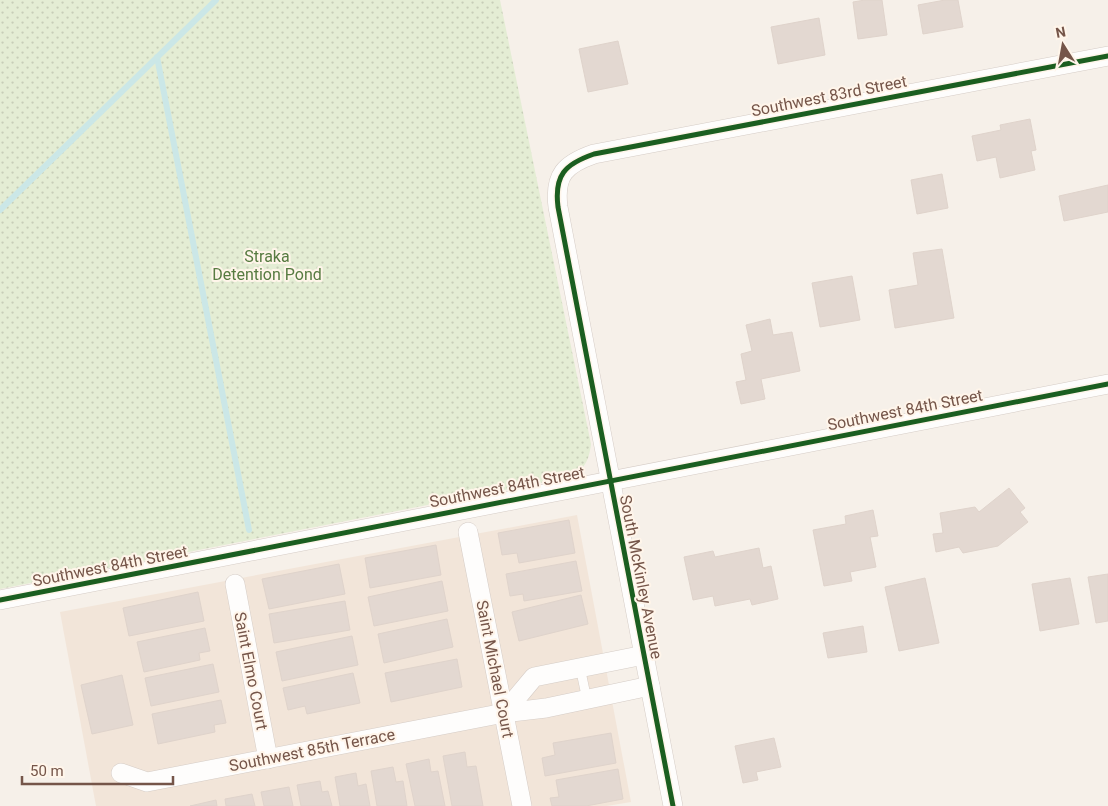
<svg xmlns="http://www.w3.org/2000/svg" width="1108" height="806" viewBox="0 0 1108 806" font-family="Roboto,sans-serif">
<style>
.residential{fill:#f2e5d9}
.park{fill:url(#park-dots)}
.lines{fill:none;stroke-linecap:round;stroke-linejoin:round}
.stream{stroke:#cbe7e7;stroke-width:6}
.building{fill:#e3d8d1;stroke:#dfd3cb}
.lane-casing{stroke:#d5ccc6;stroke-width:10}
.street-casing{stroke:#d5ccc6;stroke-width:20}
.lane{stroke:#fefdfc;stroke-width:9}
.street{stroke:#fefdfc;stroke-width:19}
.cycleway-casing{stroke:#fff5ea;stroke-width:8}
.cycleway{stroke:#1b5e20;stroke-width:5}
.labels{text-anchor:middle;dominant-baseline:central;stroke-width:4;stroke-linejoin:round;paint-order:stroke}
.street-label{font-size:16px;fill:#755549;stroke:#fff5ea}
.park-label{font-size:16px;fill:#577b41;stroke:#fff5ea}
</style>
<defs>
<pattern id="park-dots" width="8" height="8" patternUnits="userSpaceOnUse" patternTransform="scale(1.25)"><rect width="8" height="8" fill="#e4edd4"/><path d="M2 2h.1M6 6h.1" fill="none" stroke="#c7cdb8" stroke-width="1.8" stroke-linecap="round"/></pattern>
</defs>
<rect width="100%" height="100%" fill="#f6f0e9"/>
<!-- residential -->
<polygon class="residential" points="577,515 631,802 607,806 96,806 60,612"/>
<!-- park -->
<path class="park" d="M 0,0 L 500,0 L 591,444 C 589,460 585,469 570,477 L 0,589 Z"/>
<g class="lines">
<!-- stream -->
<g class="stream">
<polyline points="157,57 249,530"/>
<polyline points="0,210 216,0"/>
</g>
</g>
<!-- building -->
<g class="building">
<polygon points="865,0 882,0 887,35 858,39 853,2"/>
<polygon points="945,0 958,0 963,27 923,34 918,5"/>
<polygon points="819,18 825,55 778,64 771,27"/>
<polygon points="618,41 628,84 588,92 579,49"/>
<polygon points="1030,119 1036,150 1031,151 1035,170 1000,178 996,157 977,161 972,136 1001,130 1000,125"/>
<polygon points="942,174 948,208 917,214 911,180"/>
<polygon points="1108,185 1108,212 1064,221 1059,196"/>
<polygon points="942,249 954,318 895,328 889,290 918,285 913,253"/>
<polygon points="852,276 860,320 820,327 812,283"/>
<polygon points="770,319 773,335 792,332 800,371 761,379 765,399 741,404 736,382 746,380 741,354 752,351 746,325"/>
<polygon points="1009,488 1025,508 1020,512 1028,522 998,546 963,553 959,547 936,552 933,534 943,533 940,513 975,507 979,512"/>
<polygon points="873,510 878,536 870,537 876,567 850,572 852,581 824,586 813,530 846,524 845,516"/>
<polygon points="569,520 575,553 519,563 517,553 502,555 498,533"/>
<polygon points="436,545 441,575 370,588 365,558"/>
<polygon points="759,548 763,568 771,566 778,599 752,605 750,599 715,606 713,596 693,600 684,557 713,551 715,557"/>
<polygon points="576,561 582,591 524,601 523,594 510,596 506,574"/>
<polygon points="339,564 345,594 269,609 262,579"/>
<polygon points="1108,574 1108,621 1096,623 1088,577"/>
<polygon points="925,578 939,643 899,651 885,587"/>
<polygon points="1070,578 1079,624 1040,631 1032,584"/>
<polygon points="442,581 448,611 374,626 368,597"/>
<polygon points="198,592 204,621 129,636 123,608"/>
<polygon points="581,595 588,624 519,641 512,612"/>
<polygon points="345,601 350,630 274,643 269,614"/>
<polygon points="447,619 453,647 384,663 378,634"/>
<polygon points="863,626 867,652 828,658 823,633"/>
<polygon points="205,628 210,651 199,653 200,660 144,672 137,642"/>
<polygon points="352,636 358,665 282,681 276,652"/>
<polygon points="457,659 462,687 391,702 385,673"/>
<polygon points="213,664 219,692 151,706 145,678"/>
<polygon points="353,673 360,703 307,714 305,706 288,710 283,688"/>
<polygon points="122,675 133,725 92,734 81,685"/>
<polygon points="221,700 226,723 214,725 215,732 158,744 152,714"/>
<polygon points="611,733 616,763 545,776 542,758 555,755 553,743"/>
<polygon points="774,738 781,767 756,772 758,780 743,783 735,746"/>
<polygon points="465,752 467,767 476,766 483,806 452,806 443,756"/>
<polygon points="429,759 431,772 438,771 445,806 415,806 406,764"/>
<polygon points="393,767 396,782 403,781 407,806 377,806 371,771"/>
<polygon points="618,769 623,799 586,806 552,806 550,798 559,797 556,780"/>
<polygon points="356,773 358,786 366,784 370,806 340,806 335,777"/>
<polygon points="320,781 322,792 328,791 332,806 301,806 297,785"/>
<polygon points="289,787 293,806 264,806 261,792"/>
<polygon points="252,794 255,806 226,806 225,799"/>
<polygon points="216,800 217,806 190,806"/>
</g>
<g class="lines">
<defs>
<polyline id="lane" points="580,667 587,700"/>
<g id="street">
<polyline points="468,532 522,806"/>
<polyline points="235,584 268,759"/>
<polyline points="0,600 1108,384"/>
<polyline points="504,713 534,677 644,655"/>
<polyline points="121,773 147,782 504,713 546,708 650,686"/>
<path d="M 673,806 L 558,207 C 554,175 565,164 594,154 L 1108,56"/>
</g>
</defs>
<!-- lane casing -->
<use href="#lane" class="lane-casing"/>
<!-- street casing -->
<use href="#street" class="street-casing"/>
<!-- lane -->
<use href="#lane" class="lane"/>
<!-- street -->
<use href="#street" class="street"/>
<defs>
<g id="cycleway">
<polyline points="0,600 1108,384"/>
<path d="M 673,806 L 558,207 C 554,175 565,164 594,154 L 1108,56"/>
</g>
</defs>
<!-- cycleway casing -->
<use href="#cycleway" class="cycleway-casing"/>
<!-- cycleway -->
<use href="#cycleway" class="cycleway"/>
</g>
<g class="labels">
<!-- street labels -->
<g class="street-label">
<text transform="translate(829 96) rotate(-11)">Southwest 83rd Street</text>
<text transform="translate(905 410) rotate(-11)">Southwest 84th Street</text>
<text transform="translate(507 487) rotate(-11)">Southwest 84th Street</text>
<text transform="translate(110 566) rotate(-11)">Southwest 84th Street</text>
<text transform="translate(641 577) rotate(79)">South McKinley Avenue</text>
<text transform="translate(495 669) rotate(79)">Saint Michael Court</text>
<text transform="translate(251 671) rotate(79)">Saint Elmo Court</text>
<text transform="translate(312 750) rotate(-11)">Southwest 85th Terrace</text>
</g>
<!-- park labels -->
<g class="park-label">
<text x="267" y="256">Straka<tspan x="267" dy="18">Detention Pond</tspan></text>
</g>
</g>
<!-- north arrow -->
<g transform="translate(1063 45) rotate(349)" stroke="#fff5ea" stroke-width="4" paint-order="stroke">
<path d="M0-4L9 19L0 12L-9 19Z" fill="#755549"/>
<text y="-8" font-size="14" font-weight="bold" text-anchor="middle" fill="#755549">N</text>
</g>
<!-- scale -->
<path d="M22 776v8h151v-8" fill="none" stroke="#755549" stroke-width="2.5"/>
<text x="30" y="776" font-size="15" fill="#755549" stroke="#fff5ea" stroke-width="4" paint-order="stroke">50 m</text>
</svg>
